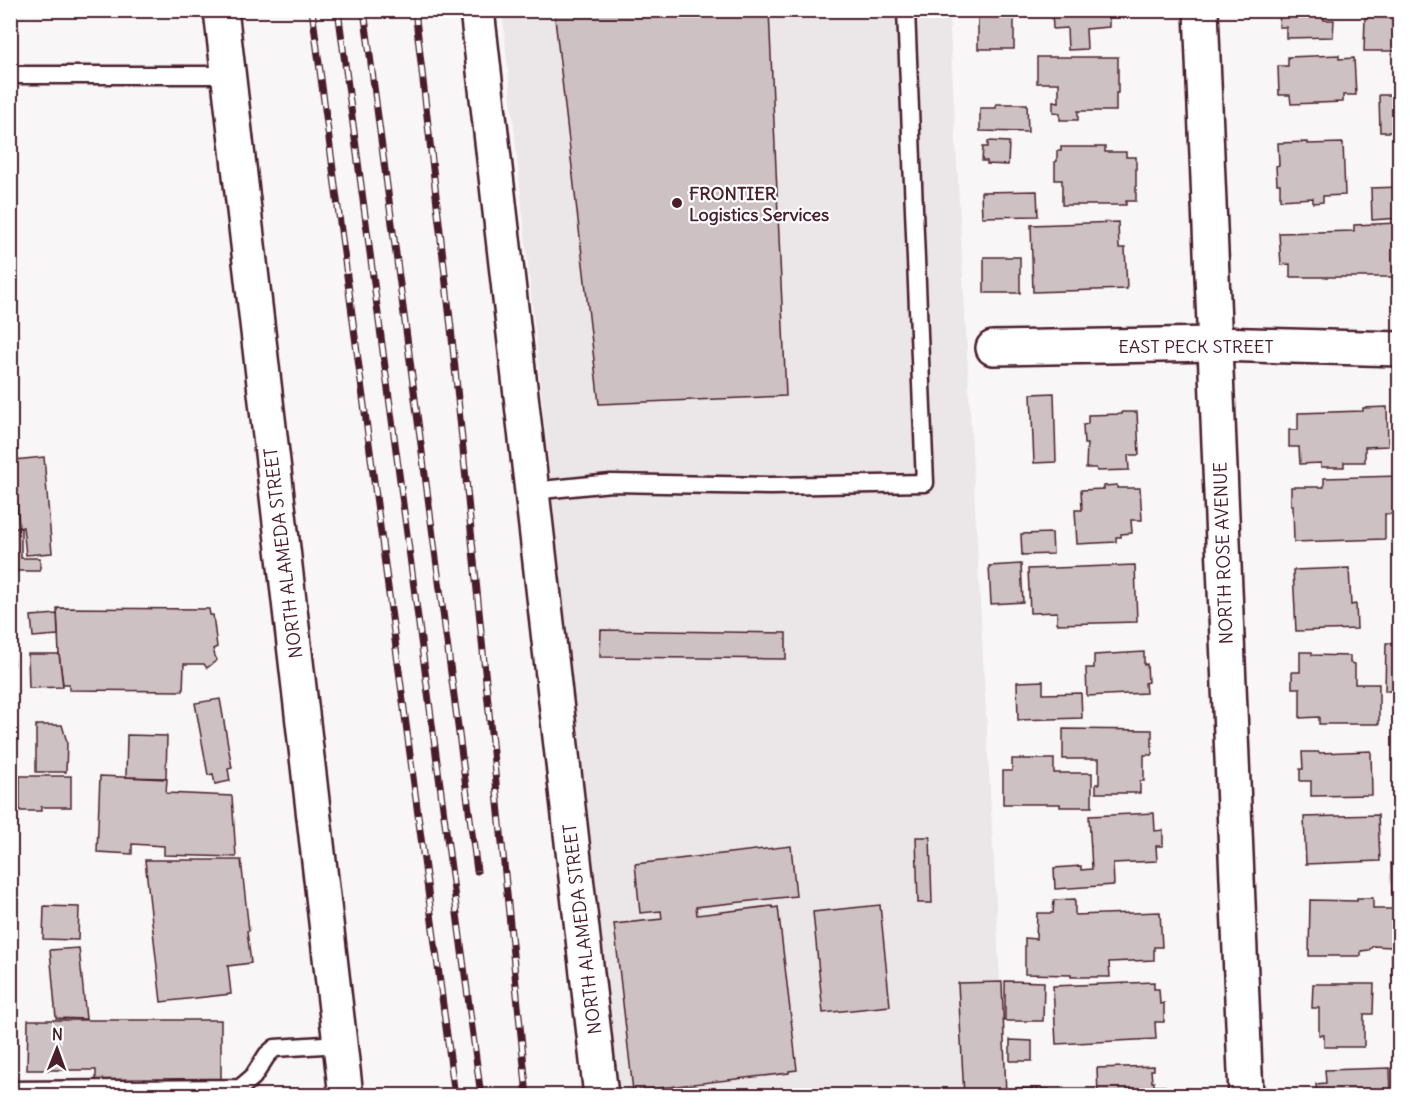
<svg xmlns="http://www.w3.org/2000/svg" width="1410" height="1106" viewBox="0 0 1410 1106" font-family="Delius,sans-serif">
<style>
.built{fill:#ebe6e8}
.building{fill:#cdc1c4;stroke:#4a1f2b;stroke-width:1.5}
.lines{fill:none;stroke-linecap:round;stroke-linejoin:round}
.service-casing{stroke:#4a1f2b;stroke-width:21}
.minor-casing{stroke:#4a1f2b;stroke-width:38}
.tertiary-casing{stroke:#4a1f2b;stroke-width:38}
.primary-casing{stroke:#4a1f2b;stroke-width:38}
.service{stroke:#fff;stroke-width:16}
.minor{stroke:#fff;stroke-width:33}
.tertiary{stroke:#fff;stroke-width:33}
.primary{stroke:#fff;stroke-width:33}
.rail-casing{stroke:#4a1f2b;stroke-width:7}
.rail{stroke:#fff;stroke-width:4.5;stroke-dasharray:14;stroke-linecap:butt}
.poi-dot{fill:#4a1f2b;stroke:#fff;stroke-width:2}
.labels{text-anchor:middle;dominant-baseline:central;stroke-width:4.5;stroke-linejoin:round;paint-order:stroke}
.poi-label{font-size:18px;font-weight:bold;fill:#4a1f2b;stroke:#fff;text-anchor:start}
.street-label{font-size:18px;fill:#4a1f2b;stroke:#fff}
</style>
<rect width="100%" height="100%" fill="#f8f6f7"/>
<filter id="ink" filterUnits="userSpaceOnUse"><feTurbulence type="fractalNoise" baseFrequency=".0167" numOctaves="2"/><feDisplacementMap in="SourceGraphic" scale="12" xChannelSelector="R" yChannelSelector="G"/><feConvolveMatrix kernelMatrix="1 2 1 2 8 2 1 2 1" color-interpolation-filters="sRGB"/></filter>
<g filter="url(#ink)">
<!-- built -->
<polygon class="built" points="502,11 949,11 1006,1095 622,1096 612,1079"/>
<!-- building -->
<g class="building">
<polygon points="554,10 769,10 786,396 599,404"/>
<polygon points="1052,10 1116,10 1117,16 1109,16 1109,27 1086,29 1087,49 1068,50 1067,28 1053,29"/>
<polygon points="1280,10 1324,10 1324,20 1334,20 1333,37 1286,38 1286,27 1279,27"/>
<rect x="978" y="16" width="36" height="33"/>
<polygon points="1365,17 1400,18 1400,51 1364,51"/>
<polygon points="1339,55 1339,59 1354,58 1356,95 1343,95 1343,102 1291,104 1290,95 1279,95 1278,66 1288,66 1288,57"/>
<polygon points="1037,57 1118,57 1118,93 1116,93 1116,111 1078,111 1078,120 1060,120 1060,113 1053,112 1053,101 1059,102 1059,83 1037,83"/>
<polygon points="1379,95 1400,95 1400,132 1380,132"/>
<polygon points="996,104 1027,104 1028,132 980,131 980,108 996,108"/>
<polygon points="988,141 1009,142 1008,165 987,164 987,161 982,161 983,147 988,147"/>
<polygon points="1308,142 1308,144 1343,143 1345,195 1323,196 1323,202 1313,203 1313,198 1280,200 1280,184 1277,184 1276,166 1279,165 1278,143"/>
<polygon points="1061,147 1105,147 1105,152 1126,152 1126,157 1136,157 1136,201 1126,201 1126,205 1062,205 1062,180 1055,180 1055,162 1057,161 1057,151 1061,151"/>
<polygon points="1400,187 1400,218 1372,220 1371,188"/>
<polygon points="1037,191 1038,216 982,217 981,192"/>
<polygon points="1118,222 1119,248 1125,248 1127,289 1033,292 1031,225"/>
<polygon points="1397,223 1399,277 1290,277 1290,264 1281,265 1279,233 1354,231 1354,225"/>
<rect x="984" y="257" width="36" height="36"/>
<polygon points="1054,393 1056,462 1034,463 1031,394"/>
<polygon points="1387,407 1388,446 1365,447 1365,462 1344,462 1344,467 1321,467 1321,463 1300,464 1299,447 1289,447 1289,430 1298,430 1298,413 1363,411 1363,408"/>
<polygon points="1122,412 1137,412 1139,455 1128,455 1129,470 1097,471 1096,468 1086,468 1087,444 1084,444 1083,425 1088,424 1088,415 1122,414"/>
<polygon points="44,457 52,553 26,555 23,527 19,528 14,460"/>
<polygon points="1400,476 1400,514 1385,514 1385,539 1294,542 1293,505 1291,505 1291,487 1324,487 1324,478"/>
<polygon points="1117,485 1117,488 1140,488 1142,520 1131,520 1132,533 1121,534 1121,537 1116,537 1116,542 1077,544 1075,510 1082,510 1081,490 1104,489 1104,486"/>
<polygon points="10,528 21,528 21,558 40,558 40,571 10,571"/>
<polygon points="1052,533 1053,554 1022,555 1021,534"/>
<polygon points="1400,535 1400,556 1395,556 1395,536"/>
<polygon points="1395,561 1400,561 1400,591 1397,591"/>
<polygon points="1021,564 1023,602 991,604 989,566"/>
<polygon points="1135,565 1137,622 1057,624 1057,612 1030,613 1028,569"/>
<polygon points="1349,568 1351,605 1356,604 1357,629 1296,631 1293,570"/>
<polygon points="57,608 209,609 210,615 213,615 217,647 213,649 215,656 217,660 207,668 204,664 184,664 183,691 69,690 69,684 63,684 59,654"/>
<rect x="10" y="613" width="3" height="52"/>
<polygon points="57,614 58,635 33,637 31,616"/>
<polygon points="601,630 786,633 786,659 600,657"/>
<polygon points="1386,643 1400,643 1400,691 1385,691"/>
<polygon points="1144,652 1144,665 1147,664 1148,682 1145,683 1146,693 1087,696 1086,668 1094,668 1094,655"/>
<polygon points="1300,652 1312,652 1312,655 1350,656 1350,663 1355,664 1355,684 1379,684 1379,724 1319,724 1319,717 1300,718 1300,688 1292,688 1292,672 1300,672"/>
<polygon points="28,654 59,654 63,687 29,688"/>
<polygon points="1043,681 1043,694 1081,693 1082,718 1018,720 1017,682"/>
<polygon points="220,699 232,768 228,769 230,781 215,784 213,774 208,775 195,703"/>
<polygon points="36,725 62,725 67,742 66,772 36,772"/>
<polygon points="1063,729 1152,730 1152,755 1144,755 1144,781 1140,781 1140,793 1096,793 1096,784 1099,784 1099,759 1063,759"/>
<polygon points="127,735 167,736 166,778 126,777"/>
<polygon points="1371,751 1372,795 1311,796 1311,781 1300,781 1300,769 1303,769 1302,752 1319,752 1319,753"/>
<polygon points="1012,759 1054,759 1054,773 1092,773 1092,807 1060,807 1060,804 1003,804 1003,771 1012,771"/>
<polygon points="20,776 71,776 71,807 41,807 41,811 20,811"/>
<polygon points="100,776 167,779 166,793 232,796 236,857 164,855 164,846 132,844 132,854 97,852"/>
<rect x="10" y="779" width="3" height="22"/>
<polygon points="1154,813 1155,831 1163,830 1163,846 1156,846 1157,861 1113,863 1114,885 1055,889 1054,868 1081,866 1081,870 1092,869 1089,816"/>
<polygon points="1378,815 1380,861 1306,864 1304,817"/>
<rect x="10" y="821" width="3" height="22"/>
<polygon points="916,837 930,837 932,903 918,903"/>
<polygon points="791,846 796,896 696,907 697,915 772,906 773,908 778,907 797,1070 789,1071 789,1073 633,1091 614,924 662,919 661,911 640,913 635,864"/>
<polygon points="145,860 241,860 249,931 247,931 251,963 228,966 231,994 161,1002"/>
<polygon points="1391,863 1400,863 1400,894 1392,894"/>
<polygon points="1357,898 1373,898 1373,909 1394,909 1394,920 1400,920 1400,976 1392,976 1392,947 1373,946 1369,950 1361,951 1361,956 1309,956 1310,900 1357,901"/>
<polygon points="1075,899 1075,915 1160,912 1162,947 1154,947 1154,960 1109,962 1110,977 1071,977 1071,975 1025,974 1025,938 1036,939 1037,913 1053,913 1054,900"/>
<polygon points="880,905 890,1006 823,1013 813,912"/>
<polygon points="44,906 79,907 78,940 43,939"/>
<polygon points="79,948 86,1019 56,1018 50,950"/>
<polygon points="1005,981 1044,982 1043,1021 1005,1021"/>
<polygon points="1002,982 1006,1096 964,1096 958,983"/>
<polygon points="1154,982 1154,989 1159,989 1160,1004 1164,1003 1164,1022 1155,1022 1156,1039 1056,1044 1053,986"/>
<polygon points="1313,984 1374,984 1373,1014 1364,1014 1364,1047 1324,1047 1324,1035 1319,1035 1319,1008 1312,1008"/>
<polygon points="28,1020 221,1020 221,1080 96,1080 96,1070 27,1070"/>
<polygon points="1010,1040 1032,1041 1032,1061 1010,1061"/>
<polygon points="1154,1066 1154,1070 1151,1070 1152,1082 1154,1082 1154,1086 1165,1086 1166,1096 1098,1096 1097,1068"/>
<polygon points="1390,1068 1391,1096 1317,1096 1316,1084 1326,1083 1325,1070"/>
<polygon points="1017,1088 1049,1089 1049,1096 1017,1096"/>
</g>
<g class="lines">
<defs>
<g id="service">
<polyline points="10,75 228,75"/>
<polyline points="532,491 611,483 771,486 925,483 906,10"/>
<polyline points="10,1090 240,1088 253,1077 267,1055 275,1048 340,1044"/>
</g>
<g id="minor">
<polyline points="1201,10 1246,1096"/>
<polyline points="993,348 1215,344 1400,349"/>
</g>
<polyline id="tertiary" points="477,10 601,1096"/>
<polyline id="primary" points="221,10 346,1096"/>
</defs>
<!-- service casing -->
<use href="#service" class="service-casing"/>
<!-- minor casing -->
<use href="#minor" class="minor-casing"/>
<!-- tertiary casing -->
<use href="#tertiary" class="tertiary-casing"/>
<!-- primary casing -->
<use href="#primary" class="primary-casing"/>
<!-- service -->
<use href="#service" class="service"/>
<!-- minor -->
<use href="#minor" class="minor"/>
<!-- tertiary -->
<use href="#tertiary" class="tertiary"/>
<!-- primary -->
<use href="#primary" class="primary"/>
<defs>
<g id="rail">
<polyline points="312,10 455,1096"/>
<polyline points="338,10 481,1096"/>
<polyline points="364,10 477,871"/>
<polyline points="415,10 451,328 527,1096"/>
</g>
</defs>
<!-- rail casing -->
<use href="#rail" class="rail-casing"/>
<!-- rail -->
<use href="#rail" class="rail"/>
</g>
</g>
<!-- markers -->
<circle class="poi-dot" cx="677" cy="203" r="6"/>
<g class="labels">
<!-- poi labels -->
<g class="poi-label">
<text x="689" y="193">FRONTIER<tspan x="689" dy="21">Logistics Services</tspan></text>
</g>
<!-- street labels -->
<g class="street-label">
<text x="1196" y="346">EAST PECK STREET</text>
<text transform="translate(283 553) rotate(-97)">NORTH ALAMEDA STREET</text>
<text transform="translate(1223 553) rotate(-92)">NORTH ROSE AVENUE</text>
<text transform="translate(582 929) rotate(-97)">NORTH ALAMEDA STREET</text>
</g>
</g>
<!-- margin -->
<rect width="1410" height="1106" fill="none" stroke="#fff" stroke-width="36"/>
<rect x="18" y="18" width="1374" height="1070" fill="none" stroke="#4a1f2b" stroke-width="2" filter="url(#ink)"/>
<!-- north arrow -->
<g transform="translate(57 1049) rotate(1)" stroke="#ffffff" stroke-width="4.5" paint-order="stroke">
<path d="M0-4.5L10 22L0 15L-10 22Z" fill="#4a1f2b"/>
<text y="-9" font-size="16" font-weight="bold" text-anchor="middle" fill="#4a1f2b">N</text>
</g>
</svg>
